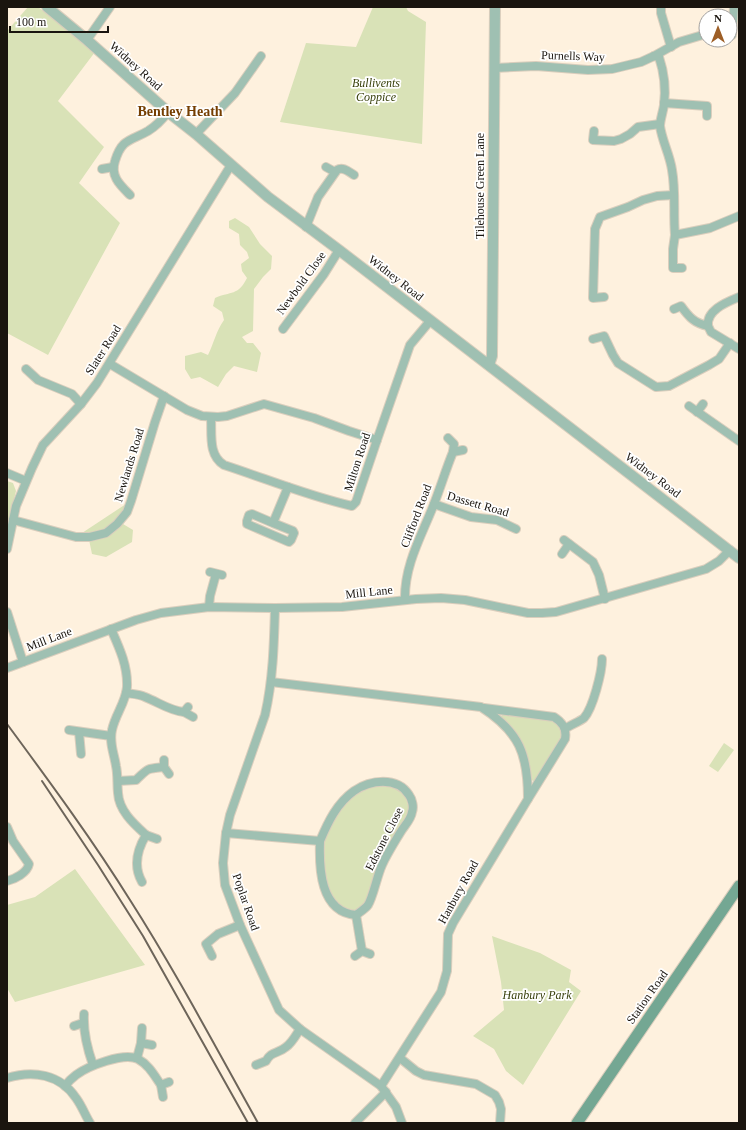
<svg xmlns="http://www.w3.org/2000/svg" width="746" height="1130" viewBox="0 0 746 1130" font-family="'Times New Roman',serif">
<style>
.green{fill:#d9e2b7}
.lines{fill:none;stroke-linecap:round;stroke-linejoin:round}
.minor-casing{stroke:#dacebd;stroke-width:10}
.tertiary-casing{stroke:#dacebd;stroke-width:12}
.secondary-casing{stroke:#dacebd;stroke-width:13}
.minor{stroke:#9fc0b2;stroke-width:8}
.tertiary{stroke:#9fc0b2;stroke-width:10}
.secondary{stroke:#74a793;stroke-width:11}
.rail{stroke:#6d655a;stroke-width:2}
.labels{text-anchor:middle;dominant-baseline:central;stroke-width:3.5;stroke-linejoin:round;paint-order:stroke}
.street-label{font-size:12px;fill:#1a150f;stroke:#fff}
.park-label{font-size:12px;font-style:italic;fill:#38400b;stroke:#fff}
.quarter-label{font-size:14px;font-weight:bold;fill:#753e01;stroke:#fff}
</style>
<rect width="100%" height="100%" fill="#fef1de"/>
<!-- green -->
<g class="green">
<polygon points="28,7 38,7 95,52 58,101 104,147 79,183 120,223 48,355 7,333 7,31"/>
<polygon points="373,7 406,7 408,11 426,22 422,144 280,122 306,43 356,47"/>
<path d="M 235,218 L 249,227 L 260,244 L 272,256 L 271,269 L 263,277 L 254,289 L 253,331 L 242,337 L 247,343 L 253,343 L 261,353 L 257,372 L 234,366 L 226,374 L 218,387 L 200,377 L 191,379 L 185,369 L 185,356 L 201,352 L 208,355 C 214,343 216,331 224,320 L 222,312 L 213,306 L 215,298 C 231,291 238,296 247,278 L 242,271 L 241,264 L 249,258 L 247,252 L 240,245 L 239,234 L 229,228 L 229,221 Z"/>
<polygon points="7,481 13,483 16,491 7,527"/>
<polygon points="126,504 126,507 118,521 133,530 132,542 106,557 92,554 88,535 82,533"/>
<polygon points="504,713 552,718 561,725 563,737 537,780 534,781 531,780 502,718 501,716"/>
<polygon points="724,743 734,750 718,772 709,766"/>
<path d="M 373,786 C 396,786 404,783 409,809 L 367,902 L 355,911 C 351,910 344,909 341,906 C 315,883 318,839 337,813 C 346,800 358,792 373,786 Z"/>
<polygon points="75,869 145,965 15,1002 7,988 7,905 35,897"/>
<polygon points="492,936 540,953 571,970 569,982 581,991 523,1085 506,1071 494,1049 473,1036 504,1010 501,982"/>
</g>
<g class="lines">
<defs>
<g id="minor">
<polyline points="661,7 661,13 671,47"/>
<polyline points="732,35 734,7"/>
<polyline points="87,40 110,7"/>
<path d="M 654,56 L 659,57 C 664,72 666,89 664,105 C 663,112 660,120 660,126 C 662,141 670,155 672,170 C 676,192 673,213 675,235 L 710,228 L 739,216"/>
<polyline points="494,68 536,66 588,70 612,69 641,62 654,56 679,42 706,34"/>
<polyline points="664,103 707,106 707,116"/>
<polyline points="594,131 593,140 614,141 621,139 630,134 638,127 660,124"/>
<polyline points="196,134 235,93 261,56"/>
<polyline points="326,167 335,172"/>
<polyline points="102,169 113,167"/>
<path d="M 130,195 C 120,185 110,176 115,161 C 122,138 131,141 148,131 C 156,126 162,120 168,112"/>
<path d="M 306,227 L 318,197 L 337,170 C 343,166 349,172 354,175"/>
<polyline points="675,235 673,249 673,268 682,268"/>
<polyline points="604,297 593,298 595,229 600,217 628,207 643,200 657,196 674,195"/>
<path d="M 674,309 L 681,306 C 689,317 694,323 708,326 L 711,332 L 739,349"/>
<path d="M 708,326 C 706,310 727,302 739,297"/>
<polyline points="283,329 324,274 339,250"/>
<polyline points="593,339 604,336 613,355 618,363 656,387 669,386 709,365 719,359 730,343"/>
<polyline points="110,364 187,410 202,416 218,417 227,416 264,404 314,418 349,431 377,440"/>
<polyline points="26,369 38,380 72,394 81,404"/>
<polyline points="689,406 739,441"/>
<polyline points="697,412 703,404"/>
<path d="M 211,417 C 212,435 208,455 224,465 C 267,479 308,496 352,506 L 356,502 L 377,440 L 410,345 L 430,321"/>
<polyline points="448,438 454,444 453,452"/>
<polyline points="7,473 26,481"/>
<polyline points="434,504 471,517 497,520 516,529"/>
<polyline points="13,520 76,537 90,537 106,533 117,524 127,512 131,501 155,422 164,396"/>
<polyline points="273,523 252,514 249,515 247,521 247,524 289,542 291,540 294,533 293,531 273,523 288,487"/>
<polyline points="564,540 593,562 599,575 605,599"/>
<polyline points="7,549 16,506 32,468 43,445 81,404 97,383 231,165"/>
<polyline points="562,554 569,544"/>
<polyline points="210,572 222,575"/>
<path d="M 405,600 C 404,565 422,535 434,504 C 441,486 446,469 453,452 L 463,450"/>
<polyline points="209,607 210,596 216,574"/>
<path d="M 275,608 C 274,644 273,680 265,715 L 230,815 L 226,833 L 223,863 L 225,885 L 240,925 L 279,1010 L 300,1029 L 381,1086 L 396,1107 L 402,1123"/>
<polyline points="7,612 23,662"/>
<path d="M 111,629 C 119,647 128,666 127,687 C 126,702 115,715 112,730 C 109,743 114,753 116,766 C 118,775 117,784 118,793 C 119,811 134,824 146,835 C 137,850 133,866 142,882"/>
<polyline points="7,668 136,620 161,613 209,607 275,608 342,607 416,599 441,598 465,600 528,613 542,613 556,612 706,569 719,561 730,550"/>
<path d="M 271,682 L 481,707 C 520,732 528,755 528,799 L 453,923 L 448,934 L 447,971 L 441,992 L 381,1086"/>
<path d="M 126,693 C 132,694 139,694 145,697 C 158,702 170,711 184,712 L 188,707"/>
<path d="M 484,708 L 554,717 C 562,722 567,728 565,739 L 528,799"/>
<polyline points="184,712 193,717"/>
<path d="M 565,729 C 570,725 579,722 584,718 C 593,708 602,672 602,659"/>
<polyline points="69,730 111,736"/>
<polyline points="79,732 81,754"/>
<polyline points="164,760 164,767 169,774"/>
<path d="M 118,781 L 136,780 C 149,768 145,769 164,767"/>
<path d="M 7,827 L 13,841 L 29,864 C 27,873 15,879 7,881"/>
<path d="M 226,833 L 320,841 C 328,822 337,803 354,791 C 370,780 397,776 409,795 C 412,799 414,807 412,812 C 411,820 404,826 400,833 C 394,843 387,854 382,865 C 377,876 373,897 368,905 C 365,909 360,912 356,915 C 320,912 319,868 320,841"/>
<polyline points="146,835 157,839"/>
<polyline points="356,915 362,951"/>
<polyline points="212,956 206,944 218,934 240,925"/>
<polyline points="355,956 362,951 370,954"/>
<path d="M 84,1014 C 83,1032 87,1048 93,1065"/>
<polyline points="74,1026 83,1023"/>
<polyline points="141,1043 152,1045"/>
<polyline points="137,1058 141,1043 142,1028"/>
<polyline points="400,1058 416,1071 424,1075 476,1084 495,1095 499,1102 501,1109 500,1123"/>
<path d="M 256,1065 L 266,1061 C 271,1051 278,1054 286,1047 C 292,1043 296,1035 300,1029"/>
<path d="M 7,1078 C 33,1070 60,1074 76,1098 C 82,1106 85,1115 90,1123"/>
<polyline points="161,1085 163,1097"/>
<path d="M 65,1086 C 68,1082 72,1078 76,1075 C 88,1066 124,1052 138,1059 C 149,1065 154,1075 161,1085 L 169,1082"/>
<polyline points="355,1123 386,1092"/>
</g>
<g id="tertiary">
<polyline points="47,7 87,40 168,112 196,134 268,197 339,250 739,558"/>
<polyline points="489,365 492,356 495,7"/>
</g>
<polyline id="secondary" points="577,1123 739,886"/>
</defs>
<!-- minor casing -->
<use href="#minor" class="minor-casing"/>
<!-- tertiary casing -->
<use href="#tertiary" class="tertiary-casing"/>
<!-- secondary casing -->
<use href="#secondary" class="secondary-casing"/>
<!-- minor -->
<use href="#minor" class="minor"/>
<!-- tertiary -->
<use href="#tertiary" class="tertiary"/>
<!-- secondary -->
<use href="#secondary" class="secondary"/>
<!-- rail -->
<g class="rail">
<path d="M 7,724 C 49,781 92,839 130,900 C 176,972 216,1048 258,1123"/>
<polyline points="42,781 98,865 143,936 248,1123"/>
</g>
</g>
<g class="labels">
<!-- street labels -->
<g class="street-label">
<text transform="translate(573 56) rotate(2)">Purnells Way</text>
<text transform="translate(136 66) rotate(42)">Widney Road</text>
<text transform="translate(480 186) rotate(-90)">Tilehouse Green Lane</text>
<text transform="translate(396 278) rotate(38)">Widney Road</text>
<text transform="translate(301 283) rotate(-54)">Newbold Close</text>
<text transform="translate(103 350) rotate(-58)">Slater Road</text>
<text transform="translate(357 462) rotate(-72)">Milton Road</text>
<text transform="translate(129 465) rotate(-73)">Newlands Road</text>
<text transform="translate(653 475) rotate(37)">Widney Road</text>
<text transform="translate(478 504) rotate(16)">Dassett Road</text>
<text transform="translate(416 516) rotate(-69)">Clifford Road</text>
<text transform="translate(369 592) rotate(-6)">Mill Lane</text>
<text transform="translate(49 639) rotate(-21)">Mill Lane</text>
<text transform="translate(384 839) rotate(-63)">Edstone Close</text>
<text transform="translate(458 892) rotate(-61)">Hanbury Road</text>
<text transform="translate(246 902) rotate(71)">Poplar Road</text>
<text transform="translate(647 997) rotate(-55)">Station Road</text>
</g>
<!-- park labels -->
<g class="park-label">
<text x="376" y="83">Bullivents<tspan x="376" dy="14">Coppice</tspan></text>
<text x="537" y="995">Hanbury Park</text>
</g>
<!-- quarter labels -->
<g class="quarter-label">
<text x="180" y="111">Bentley Heath</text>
</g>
</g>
<!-- border -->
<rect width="746" height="1130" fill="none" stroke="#1a150f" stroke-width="16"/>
<!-- north arrow -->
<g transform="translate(718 28)"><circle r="19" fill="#ffffff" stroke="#a3a19f"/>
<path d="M0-3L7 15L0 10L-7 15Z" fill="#9d5e26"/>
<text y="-6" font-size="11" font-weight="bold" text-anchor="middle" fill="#1a150f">N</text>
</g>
<!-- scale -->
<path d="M10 26v6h98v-6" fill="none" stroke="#1a150f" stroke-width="2"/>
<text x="16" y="26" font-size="12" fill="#1a150f" stroke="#ffffff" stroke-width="3" paint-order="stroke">100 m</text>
</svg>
